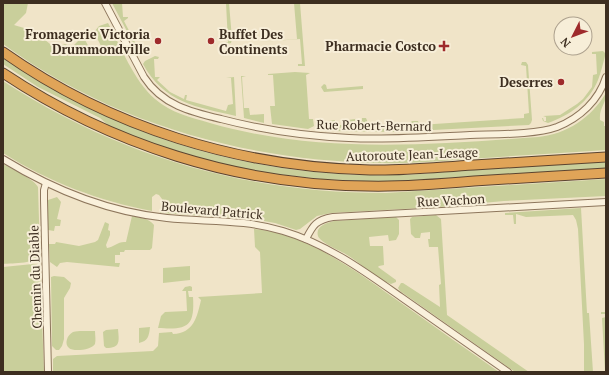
<svg xmlns="http://www.w3.org/2000/svg" width="609" height="375" viewBox="0 0 609 375" font-family="'PT Serif',serif">
<style>
.green{fill:#c9cf9b}
.lines{fill:none;stroke-linecap:round;stroke-linejoin:round}
.minor-casing{stroke:#8d765c;stroke-width:8}
.highway-casing{stroke:#5b4430;stroke-width:11}
.minor{stroke:#faf1dc;stroke-width:6}
.highway{stroke:#e0a458;stroke-width:9}
.poi-dot{fill:#9e2a2b;stroke:#f7eed8;stroke-width:1.5}
.labels{text-anchor:middle;dominant-baseline:central;stroke-width:4;stroke-linejoin:round;paint-order:stroke}
.poi-label{font-size:13px;font-weight:bold;fill:#3d2e20;stroke:#f7eed8;text-anchor:end}
.street-label{font-size:13px;fill:#3d2e20;stroke:#f7eed8}
</style>
<rect width="100%" height="100%" fill="#f0e4c8"/>
<!-- green -->
<g class="green">
<path d="M 3,3 L 28,3 L 26,13 L 14,25 L 34,31 L 55,48 L 65,44 L 72,47 L 83,36 L 92,53 L 103,50 L 94,32 L 99,26 L 108,23 C 121,47 134,81 155,99 C 171,113 190,117 210,123 C 317,154 428,145 538,137 C 567,134 591,118 606,93 C 606,105 599,107 600,120 L 604,122 L 604,126 L 606,126 L 606,150 C 560,153 514,156 467,159 C 439,161 411,164 382,163 C 247,161 113,124 3,44 Z"/>
<polygon points="112,3 122,3 123,17 128,17 128,18 124,21 140,52 144,50 143,53 139,54 138,52"/>
<polygon points="226,3 229,3 232,39 231,43 227,44 224,43 228,42"/>
<polygon points="294,3 300,3 305,66 298,66 298,64 302,64 300,39 249,43 297,39"/>
<path d="M 603,51 L 605,53 L 605,56 C 603,64 601,72 598,80 C 589,102 570,115 548,123 L 543,121 L 542,118 L 543,118 L 544,121 L 546,121 L 546,117 L 543,116 L 560,115 L 577,104 L 583,99 L 592,87 L 593,75 L 597,74 L 596,54 L 592,54 L 592,52 Z"/>
<path d="M 155,56 L 159,57 L 158,59 L 154,59 L 155,77 L 160,77 L 157,80 L 170,92 L 184,99 L 185,95 L 187,95 L 186,100 L 226,111 L 228,105 L 233,104 L 231,78 L 226,78 L 234,77 L 236,116 C 197,107 164,103 143,64 L 145,61 Z"/>
<path d="M 3,58 C 123,139 254,178 398,175 C 418,175 438,172 458,171 C 507,167 557,164 606,161 L 606,168 L 382,182 L 322,179 L 259,172 L 207,160 L 152,143 L 127,134 L 108,125 L 100,118 L 38,87 L 3,64 Z"/>
<polygon points="522,62 526,62 528,65 532,120 531,123 529,125 414,131 411,130 410,123 412,121 418,121 419,125 524,118 524,114 529,113 526,66 521,65"/>
<polygon points="295,72 310,73 306,75 309,119 313,119 314,126 308,129 272,124 270,106 275,106 273,75 268,75 268,74"/>
<polygon points="241,76 246,76 242,77 244,108 249,108 250,115 264,114 264,123 244,118"/>
<path d="M 3,81 C 120,157 246,193 386,193 L 606,179 L 606,196 L 504,201 L 439,207 L 331,213 L 317,216 L 300,229 L 296,230 L 275,223 L 253,219 L 160,213 L 162,199 L 159,195 L 156,194 L 152,197 L 152,211 C 99,201 49,182 3,153 Z"/>
<polygon points="324,84 326,85 327,89 363,86 363,89 324,92 321,87"/>
<polygon points="362,118 366,118 368,123 371,126 398,125 400,128 397,131 394,132 333,131 328,127 328,123 329,121 335,120 335,125 349,125 348,120 355,119 356,121 362,121"/>
<path d="M 3,164 C 12,169 34,179 38,187 L 40,254 C 37,264 13,263 3,264 Z"/>
<polygon points="57,197 61,202 57,219 61,220 60,226 55,226 54,231 48,230 48,200"/>
<polygon points="581,208 587,313 589,313 593,372 584,372 584,344 578,229 576,220 573,215 526,217 516,214 516,224 514,224 513,215 505,215 505,213"/>
<polygon points="436,215 441,219 447,315 529,372 515,372 400,291 398,288 401,283 403,283 440,307 439,285 441,284 438,247 429,247 428,239 430,239 430,232 421,233 420,238 415,238 411,234 410,219 412,217"/>
<path d="M 132,216 C 140,218 149,218 154,225 L 152,248 L 150,250 L 125,250 L 124,252 L 120,252 L 120,255 L 115,255 L 115,263 L 120,263 L 119,267 L 67,262 L 60,263 L 57,267 L 50,262 L 49,244 L 55,244 L 56,242 L 79,246 L 95,242 L 98,240 L 105,222 L 109,224 L 108,230 L 110,231 L 110,235 L 106,245 L 107,248 C 114,247 118,241 126,242 Z"/>
<path d="M 396,217 L 399,220 L 399,234 L 396,240 L 389,241 L 388,235 L 369,237 L 370,246 L 383,246 L 384,265 L 379,266 L 378,267 L 396,280 L 396,282 L 391,284 C 377,279 358,261 344,253 C 338,250 320,242 318,236 C 315,226 327,223 334,221 Z"/>
<path d="M 254,229 C 308,233 361,275 404,305 C 436,328 468,350 499,372 L 53,372 L 53,359 L 57,356 L 153,351 L 158,346 L 159,333 L 172,332 L 173,334 C 194,333 197,317 201,300 L 198,297 L 262,293 L 260,252 L 255,247 Z"/>
<polygon points="33,264 38,265 40,266 44,372 3,372 3,267"/>
<polygon points="190,266 190,280 163,283 163,268"/>
<polygon points="54,276 64,277 71,283 70,288 64,298 64,339 62,346 59,350 56,350 52,346 51,277"/>
<path d="M 190,286 L 192,287 L 192,291 L 188,291 L 189,297 L 193,297 C 195,327 187,330 158,328 L 161,316 L 165,312 L 187,311 L 186,291 L 182,291 L 185,287 Z"/>
<polygon points="601,312 606,312 606,372 605,372 602,318 606,317 605,314 601,314"/>
<path d="M 150,327 C 149,336 148,341 139,343 L 139,328 Z"/>
<path d="M 118,329 C 119,341 121,348 106,348 L 104,346 L 103,332 L 106,330 Z"/>
<path d="M 82,331 L 95,331 C 95,335 96,340 95,344 C 92,350 73,352 69,348 C 64,344 67,335 73,332 C 76,331 79,331 82,331 Z"/>
</g>
<g class="lines">
<defs>
<g id="minor">
<path d="M 105,3 L 144,77 C 162,105 191,112 221,119 C 263,130 306,136 349,138 C 390,140 430,137 470,135 C 495,134 535,135 557,127 C 580,118 599,100 606,77"/>
<path d="M 3,159 C 52,189 109,212 167,218 C 206,222 245,219 283,231 C 327,244 364,271 401,297 C 437,322 472,347 508,372"/>
<polyline points="46,183 44,190 44,200 48,372"/>
<path d="M 306,239 C 313,225 316,220 333,217 L 606,202"/>
</g>
<g id="highway">
<path d="M 3,52 C 111,128 239,167 370,170 C 405,171 439,167 474,165 C 518,162 562,160 606,157"/>
<path d="M 3,73 C 111,145 237,185 367,186 C 403,187 439,184 474,181 C 518,178 562,176 606,173"/>
</g>
</defs>
<!-- minor casing -->
<use href="#minor" class="minor-casing"/>
<!-- highway casing -->
<use href="#highway" class="highway-casing"/>
<!-- minor -->
<use href="#minor" class="minor"/>
<!-- highway -->
<use href="#highway" class="highway"/>
</g>
<!-- markers -->
<g class="poi-dot">
<circle cx="158" cy="41" r="4"/>
<circle cx="211" cy="41" r="4"/>
<path d="M442 40h4v4h4v4h-4v4h-4v-4h-4v-4h4z"/>
<circle cx="561" cy="82" r="4"/>
</g>
<g class="labels">
<!-- poi labels -->
<g class="poi-label">
<text x="150" y="34">Fromagerie Victoria<tspan x="150" dy="15">Drummondville</tspan></text>
<text x="219" y="34" text-anchor="start">Buffet Des<tspan x="219" dy="15">Continents</tspan></text>
<text x="436" y="46">Pharmacie Costco</text>
<text x="553" y="82">Deserres</text>
</g>
<!-- street labels -->
<g class="street-label">
<text transform="translate(374 125) rotate(1)">Rue Robert-Bernard</text>
<text transform="translate(412 154) rotate(-2)">Autoroute Jean-Lesage</text>
<text transform="translate(451 200) rotate(-3)">Rue Vachon</text>
<text transform="translate(212 210) rotate(5)">Boulevard Patrick</text>
<text transform="translate(35 277) rotate(-92)">Chemin du Diable</text>
</g>
</g>
<!-- border -->
<rect width="609" height="375" fill="none" stroke="#3d2e20" stroke-width="8"/>
<!-- north arrow -->
<g transform="translate(573 36) rotate(228)"><circle r="19" fill="#f7eed8" stroke="#ada18e"/>
<path d="M0-3L7 15L0 10L-7 15Z" fill="#9e2a2b"/>
<text y="-6" font-size="11" font-weight="bold" text-anchor="middle" fill="#3d2e20">N</text>
</g>
</svg>
